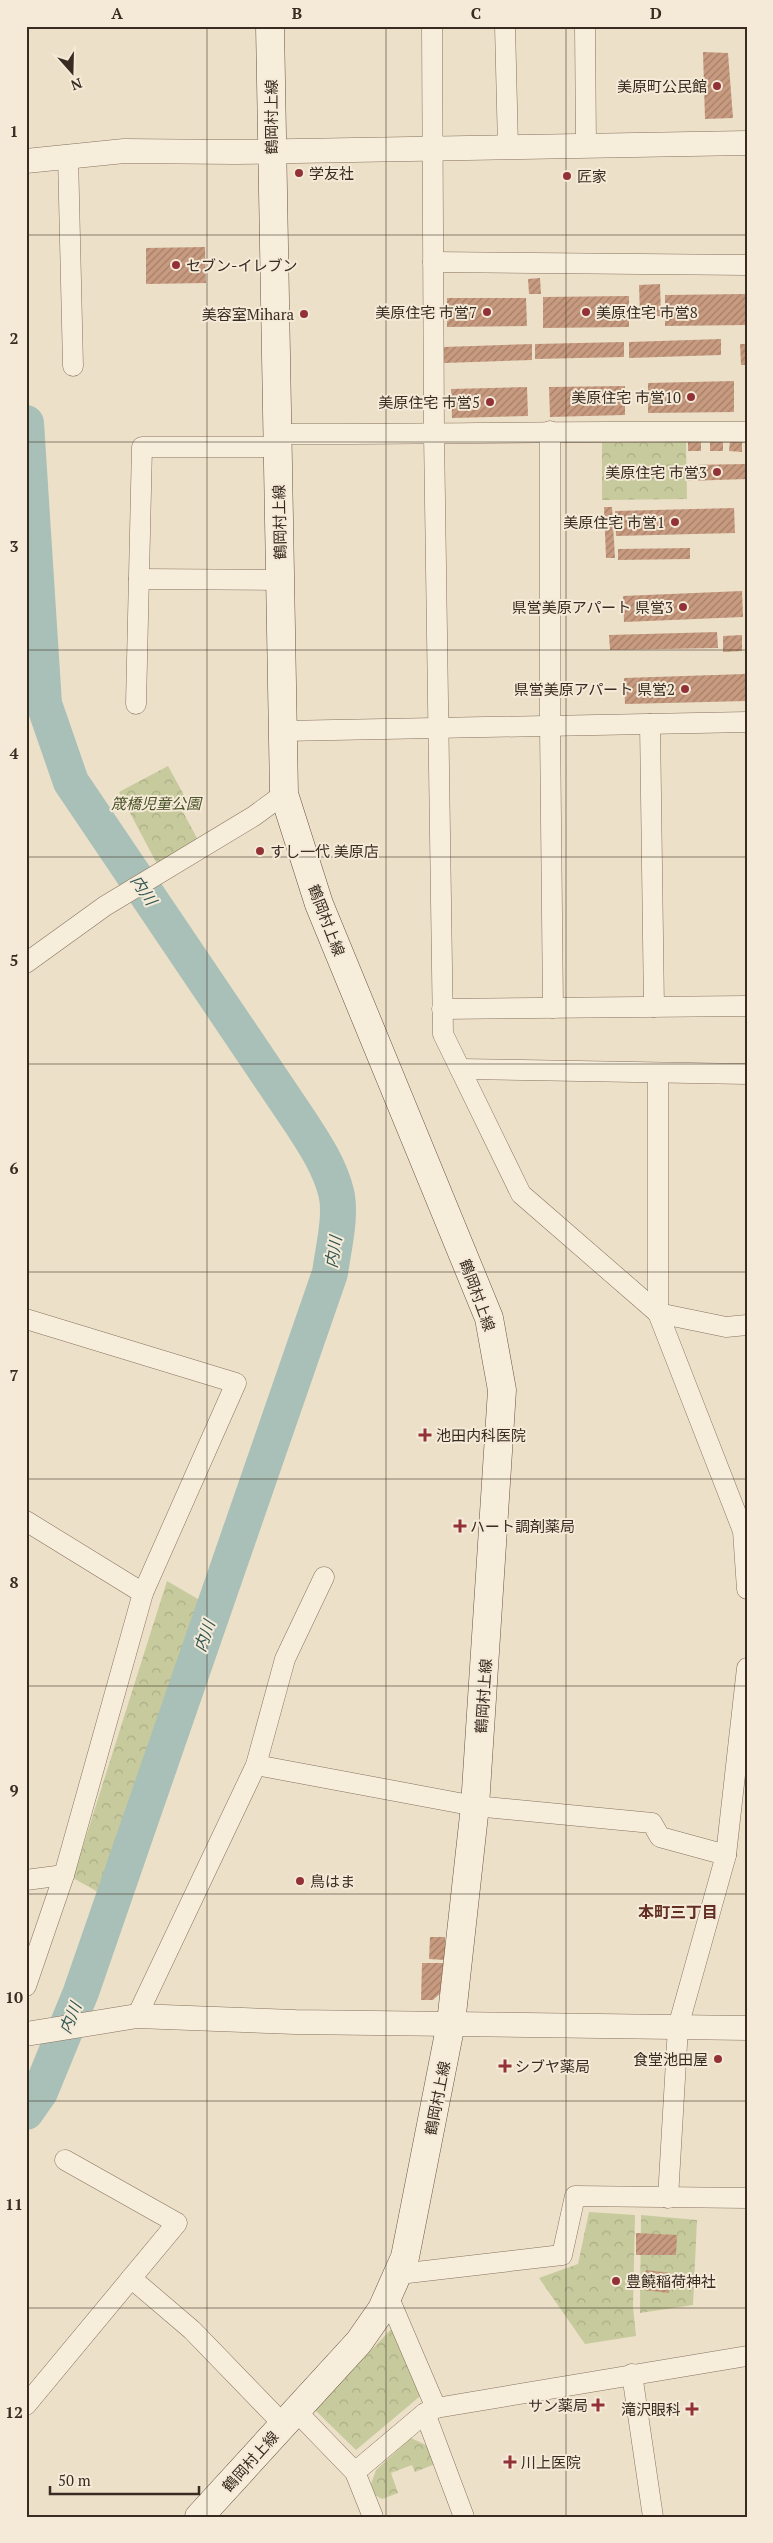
<svg xmlns="http://www.w3.org/2000/svg" width="773" height="2543" viewBox="0 0 773 2543" font-family="'PT Serif','Noto Sans JP',serif">
<style>
.park{fill:url(#park-crowns)}
.lines{fill:none;stroke-linecap:round;stroke-linejoin:round}
.river{stroke:#a9c0b8;stroke-width:36}
.building{fill:url(#building-hatch)}
.minor-casing{stroke:#87725e;stroke-width:21}
.tertiary-casing{stroke:#87725e;stroke-width:25}
.secondary-casing{stroke:#695341;stroke-width:29}
.minor{stroke:#f7eddb;stroke-width:20}
.tertiary{stroke:#f7eddb;stroke-width:24}
.secondary{stroke:#f7eddb;stroke-width:28}
.grid{fill:none;stroke:#382b21;stroke-width:1;stroke-opacity:0.55}
.poi-dot{fill:#923237;stroke:#f4ead7;stroke-width:2}
.labels{text-anchor:middle;dominant-baseline:central;stroke-width:4;stroke-linejoin:round;paint-order:stroke}
.poi-label{font-size:15px;fill:#382b21;stroke:#f4ead7;text-anchor:end}
.street-label{font-size:15px;fill:#382b21;stroke:#f4ead7}
.park-label{font-size:15px;font-style:italic;fill:#4b5329;stroke:#f4ead7}
.water-label{font-size:16px;font-style:italic;fill:#315753;stroke:#f4ead7}
.neighbourhood-label{font-size:16px;font-weight:bold;fill:#622d23;stroke:#f4ead7}
.neatline{fill:none;stroke:#382b21;stroke-width:2}
.grid-label{font-size:16px;text-anchor:middle;font-weight:bold;fill:#382b21}
</style>
<defs>
<pattern id="park-crowns" width="20" height="18" patternUnits="userSpaceOnUse" patternTransform="scale(1.25)"><rect width="20" height="18" fill="#c6ca9c"/><path d="M2 6a3 3 0 1 1 6 0M12 15a3 3 0 1 1 6 0" fill="none" stroke="#abae86"/></pattern>
<pattern id="building-hatch" width="6" height="6" patternUnits="userSpaceOnUse" patternTransform="scale(1.25)"><rect width="6" height="6" fill="#c89b80"/><path d="M-1 1l2-2M0 6l6-6M5 7l2-2" fill="none" stroke="#a37f68"/></pattern>
</defs>
<rect width="100%" height="100%" fill="#ece0c8"/>
<!-- park -->
<g class="park">
<polygon points="686,442 687,499 602,500 602,443"/>
<polygon points="168,766 191,808 183,812 199,842 157,864 119,792"/>
<polygon points="167,1581 203,1602 107,1897 73,1878"/>
<polygon points="589,2212 635,2215 633,2307 636,2336 585,2344 539,2278 578,2264"/>
<polygon points="641,2215 697,2220 693,2305 640,2313"/>
<polygon points="395,2325 425,2392 356,2450 315,2410"/>
<polygon points="411,2438 428,2446 435,2464 415,2472 412,2465 391,2473 398,2493 382,2499 375,2495 371,2484 376,2470"/>
</g>
<g class="lines">
<!-- river -->
<path class="river" d="M 26,423 L 44,704 L 71,782 L 299,1120 C 314,1143 329,1165 336,1192 C 342,1215 333,1250 330,1273 L 81,1992 L 40,2092 L 26,2112"/>
</g>
<!-- building -->
<g class="building">
<polygon points="703,52 728,53 733,118 705,119"/>
<polygon points="205,247 206,283 146,284 146,248"/>
<polygon points="540,278 541,294 529,294 528,279"/>
<polygon points="660,284 661,316 640,317 639,285"/>
<polygon points="747,294 747,325 665,326 665,295"/>
<polygon points="629,296 629,327 543,328 543,297"/>
<polygon points="447,298 526,298 527,326 447,327"/>
<polygon points="721,339 721,355 629,358 629,342"/>
<polygon points="624,342 624,357 535,359 535,344"/>
<polygon points="532,344 532,360 444,363 444,347"/>
<polygon points="740,344 747,344 747,365 741,365"/>
<polygon points="734,381 734,412 648,413 648,383"/>
<polygon points="625,386 625,415 550,417 549,387"/>
<polygon points="527,387 528,416 452,418 451,389"/>
<polygon points="688,440 701,441 701,451 688,451"/>
<rect x="710" y="440" width="13" height="11"/>
<polygon points="730,441 742,441 742,452 729,451"/>
<polygon points="747,464 747,479 686,481 686,465"/>
<polygon points="604,507 612,507 615,558 606,558"/>
<polygon points="734,508 735,533 616,536 615,511"/>
<polygon points="690,548 690,559 618,560 618,549"/>
<polygon points="742,591 743,617 624,622 623,596"/>
<polygon points="717,632 718,648 610,650 609,635"/>
<polygon points="742,635 742,651 723,652 723,636"/>
<polygon points="745,674 746,701 625,704 624,678"/>
<polygon points="430,1937 445,1937 445,1960 429,1959"/>
<polygon points="422,1963 444,1963 444,1990 433,2000 421,2000"/>
<polygon points="636,2233 677,2235 676,2255 636,2255"/>
<polygon points="646,2270 671,2273 669,2293 644,2290"/>
</g>
<g class="lines">
<defs>
<g id="minor">
<polyline points="432,26 434,434 443,1034 521,1194 658,1313 726,1327 747,1325"/>
<polyline points="505,26 508,147"/>
<polyline points="585,26 586,146"/>
<polyline points="68,155 73,366"/>
<polyline points="433,262 747,265"/>
<polyline points="550,431 550,726 553,1008"/>
<path d="M 277,434 C 433,434 590,431 747,432"/>
<polyline points="139,579 280,580"/>
<polyline points="136,704 142,447 277,447"/>
<polyline points="650,724 654,1007"/>
<polyline points="283,731 747,722"/>
<polyline points="26,963 105,906 254,816 284,794"/>
<polyline points="442,1009 747,1006"/>
<polyline points="460,1069 747,1074"/>
<polyline points="658,1073 658,1313 743,1531 747,1589"/>
<polyline points="26,1319 236,1383 143,1593 64,1875 26,1986"/>
<polyline points="26,1521 143,1593"/>
<polyline points="256,1765 475,1806 652,1823 660,1837 726,1855"/>
<polyline points="26,1880 64,1875"/>
<polyline points="137,2016 256,1765 285,1659 324,1577"/>
<polyline points="668,2198 678,2027 726,1855 747,1668"/>
<polyline points="399,2274 562,2255 575,2196 747,2198"/>
<polyline points="131,2278 192,2330 283,2424"/>
<polyline points="388,2296 436,2408"/>
<polyline points="632,2374 653,2517"/>
<polyline points="26,2405 177,2223 65,2160"/>
<polyline points="296,2411 355,2472 373,2517"/>
<polyline points="425,2413 464,2517"/>
<polyline points="355,2472 425,2413 436,2408 747,2356"/>
</g>
<g id="tertiary">
<polyline points="26,161 124,151 235,152 747,143"/>
<polyline points="26,2034 137,2016 295,2022 747,2028"/>
</g>
<polyline id="secondary" points="199,2517 359,2342 382,2309 405,2257 451,2023 475,1806 502,1390 489,1318 319,904 284,794 270,26"/>
</defs>
<!-- minor casing -->
<use href="#minor" class="minor-casing"/>
<!-- tertiary casing -->
<use href="#tertiary" class="tertiary-casing"/>
<!-- secondary casing -->
<use href="#secondary" class="secondary-casing"/>
<!-- minor -->
<use href="#minor" class="minor"/>
<!-- tertiary -->
<use href="#tertiary" class="tertiary"/>
<!-- secondary -->
<use href="#secondary" class="secondary"/>
</g>
<!-- grid -->
<path class="grid" d="M 207,26 L 207,2517M 386,26 L 386,2517M 566,26 L 566,2517M 26,235 L 747,235M 26,442 L 747,442M 26,650 L 747,650M 26,857 L 747,857M 26,1064 L 747,1064M 26,1272 L 747,1272M 26,1479 L 747,1479M 26,1686 L 747,1686M 26,1894 L 747,1894M 26,2101 L 747,2101M 26,2308 L 747,2308"/>
<!-- markers -->
<g class="poi-dot">
<circle cx="717" cy="86" r="5"/>
<circle cx="299" cy="173" r="5"/>
<circle cx="567" cy="176" r="5"/>
<circle cx="176" cy="265" r="5"/>
<circle cx="487" cy="312" r="5"/>
<circle cx="586" cy="312" r="5"/>
<circle cx="304" cy="314" r="5"/>
<circle cx="691" cy="397" r="5"/>
<circle cx="490" cy="402" r="5"/>
<circle cx="717" cy="472" r="5"/>
<circle cx="675" cy="522" r="5"/>
<circle cx="683" cy="607" r="5"/>
<circle cx="685" cy="689" r="5"/>
<circle cx="260" cy="851" r="5"/>
<path d="M422.5 1427.5h5v5h5v5h-5v5h-5v-5h-5v-5h5z"/>
<path d="M457.5 1518.5h5v5h5v5h-5v5h-5v-5h-5v-5h5z"/>
<circle cx="300" cy="1881" r="5"/>
<circle cx="718" cy="2059" r="5"/>
<path d="M502.5 2058.5h5v5h5v5h-5v5h-5v-5h-5v-5h5z"/>
<circle cx="616" cy="2281" r="5"/>
<path d="M595.5 2397.5h5v5h5v5h-5v5h-5v-5h-5v-5h5z"/>
<path d="M689.5 2401.5h5v5h5v5h-5v5h-5v-5h-5v-5h5z"/>
<path d="M507.5 2454.5h5v5h5v5h-5v5h-5v-5h-5v-5h5z"/>
</g>
<g class="labels">
<!-- poi labels -->
<g class="poi-label">
<text x="707" y="86">美原町公民館</text>
<text x="309" y="173" text-anchor="start">学友社</text>
<text x="577" y="176" text-anchor="start">匠家</text>
<text x="186" y="265" text-anchor="start">セブン-イレブン</text>
<text x="477" y="312">美原住宅 市営7</text>
<text x="596" y="312" text-anchor="start">美原住宅 市営8</text>
<text x="294" y="314">美容室Mihara</text>
<text x="681" y="397">美原住宅 市営10</text>
<text x="480" y="402">美原住宅 市営5</text>
<text x="707" y="472">美原住宅 市営3</text>
<text x="665" y="522">美原住宅 市営1</text>
<text x="673" y="607">県営美原アパート 県営3</text>
<text x="675" y="689">県営美原アパート 県営2</text>
<text x="270" y="851" text-anchor="start">すし一代 美原店</text>
<text x="436" y="1435" text-anchor="start">池田内科医院</text>
<text x="470" y="1526" text-anchor="start">ハート調剤薬局</text>
<text x="310" y="1881" text-anchor="start">鳥はま</text>
<text x="708" y="2059">食堂池田屋</text>
<text x="515" y="2066" text-anchor="start">シブヤ薬局</text>
<text x="626" y="2281" text-anchor="start">豊饒稲荷神社</text>
<text x="588" y="2405">サン薬局</text>
<text x="681" y="2409">滝沢眼科</text>
<text x="521" y="2462" text-anchor="start">川上医院</text>
</g>
<!-- street labels -->
<g class="street-label">
<text transform="translate(271 117) rotate(-90)">鶴岡村上線</text>
<text transform="translate(279 522) rotate(-91)">鶴岡村上線</text>
<text transform="translate(327 920) rotate(69)">鶴岡村上線</text>
<text transform="translate(478 1295) rotate(70)">鶴岡村上線</text>
<text transform="translate(483 1696) rotate(-86)">鶴岡村上線</text>
<text transform="translate(437 2098) rotate(-79)">鶴岡村上線</text>
<text transform="translate(250 2461) rotate(-48)">鶴岡村上線</text>
</g>
<!-- park labels -->
<g class="park-label">
<text x="156" y="803">筬橋児童公園</text>
</g>
<!-- water labels -->
<g class="water-label">
<text transform="translate(144 890) rotate(56)">内川</text>
<text transform="translate(333 1252) rotate(-81)">内川</text>
<text transform="translate(204 1636) rotate(-71)">内川</text>
<text transform="translate(70 2018) rotate(-68)">内川</text>
</g>
<!-- neighbourhood labels -->
<g class="neighbourhood-label">
<text x="678" y="1912">本町三丁目</text>
</g>
</g>
<!-- border -->
<rect width="773" height="2543" fill="none" stroke="#f4ead7" stroke-width="55"/>
<!-- north arrow -->
<g transform="translate(72 72) rotate(160)" stroke="#f4ead7" stroke-width="4" paint-order="stroke">
<path d="M0-4L9 19L0 12L-9 19Z" fill="#382b21"/>
<text y="-8" font-size="14" font-weight="bold" text-anchor="middle" fill="#382b21">N</text>
</g>
<!-- scale -->
<path d="M50 2486v8h149v-8" fill="none" stroke="#382b21" stroke-width="2.5"/>
<text x="58" y="2486" font-size="15" fill="#382b21" stroke="#f4ead7" stroke-width="4" paint-order="stroke">50 m</text>
<rect x="28" y="28" width="718" height="2488" class="neatline"/>
<g class="grid-label">
<text x="117" y="19">A</text>
<text x="297" y="19">B</text>
<text x="476" y="19">C</text>
<text x="656" y="19">D</text>
<text x="14" y="137">1</text>
<text x="14" y="344">2</text>
<text x="14" y="552">3</text>
<text x="14" y="759">4</text>
<text x="14" y="966">5</text>
<text x="14" y="1174">6</text>
<text x="14" y="1381">7</text>
<text x="14" y="1588">8</text>
<text x="14" y="1796">9</text>
<text x="14" y="2003">10</text>
<text x="14" y="2210">11</text>
<text x="14" y="2418">12</text>
</g>
</svg>
